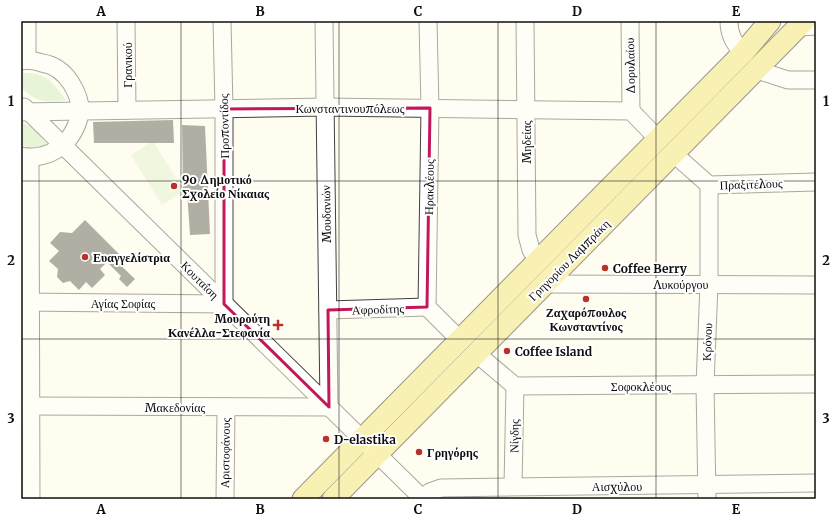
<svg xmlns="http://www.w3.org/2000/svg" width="837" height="520" viewBox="0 0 837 520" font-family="Merriweather,serif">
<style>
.green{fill:#cde8ba}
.pitch{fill:#dfefcb}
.building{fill:#56504a}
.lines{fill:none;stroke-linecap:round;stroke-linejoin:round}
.minor-casing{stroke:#414141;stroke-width:19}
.major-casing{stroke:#1f1f1f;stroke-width:23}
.minor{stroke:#fff;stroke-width:17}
.major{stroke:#f4e06a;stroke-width:21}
.marked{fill:none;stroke:#c2185b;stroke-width:3;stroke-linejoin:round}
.grid{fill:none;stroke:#0e0e0e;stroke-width:1;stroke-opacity:0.55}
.poi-dot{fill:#b9322a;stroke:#fff;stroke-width:1.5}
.labels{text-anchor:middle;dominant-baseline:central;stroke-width:4;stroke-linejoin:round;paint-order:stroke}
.street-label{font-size:12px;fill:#0e0e0e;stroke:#fff}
.poi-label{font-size:12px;font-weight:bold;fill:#0e0e0e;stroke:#fff;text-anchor:start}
.neatline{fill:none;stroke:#0e0e0e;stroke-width:1.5}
.grid-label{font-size:13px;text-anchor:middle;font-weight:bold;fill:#0e0e0e}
</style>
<rect width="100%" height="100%" fill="#fefdef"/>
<!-- green -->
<g class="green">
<path d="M 21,73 C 46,72 53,82 66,100 C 45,102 37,104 21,87 Z"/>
<polygon points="21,122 31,127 48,145 34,149 21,145"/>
</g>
<!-- pitch -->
<polygon class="pitch" points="153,141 184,191 162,205 131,155"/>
<!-- building -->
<g class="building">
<polygon points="173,120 174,143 94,143 93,122"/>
<polygon points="182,125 205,126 210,234 190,235 187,191 183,193"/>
<polygon points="85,220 120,255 115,260 135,279 127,287 119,279 121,276 107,262 100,269 105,275 92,288 86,282 79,290 70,281 63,283 57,277 58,269 49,261 59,251 50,243 60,232 72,233"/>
</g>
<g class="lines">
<defs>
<g id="minor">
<polyline points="126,21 127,110"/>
<polyline points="428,21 430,108 427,307 460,340"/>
<polyline points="525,21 527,235 531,250 538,261"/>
<polyline points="630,21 631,111"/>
<path d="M 729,21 C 729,35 734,43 743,53"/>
<polyline points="800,27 816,26"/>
<polyline points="27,60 27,21"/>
<path d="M 21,61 C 28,59 35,61 42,63 C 55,65 64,72 71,83 C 76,91 80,99 80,109 C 81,113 79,117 78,121 C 70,146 47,161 21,156"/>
<polyline points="757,70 788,80 816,80"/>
<polyline points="24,107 423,499"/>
<polyline points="21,112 325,107 631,111 658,139"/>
<polyline points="674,154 709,185 816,182"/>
<polyline points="30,158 31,499"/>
<polyline points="546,284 816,285"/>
<polyline points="21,302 224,304 224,109 222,21"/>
<polyline points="328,310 427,307"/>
<polyline points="477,354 515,386 816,384"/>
<polyline points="21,406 329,407 324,21"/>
<polyline points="513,486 515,386"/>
<polyline points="225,499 226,407"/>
<polyline points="421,499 430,492 441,488 816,483"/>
<polyline points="707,499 705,385 709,284 709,185"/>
</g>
<g id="major">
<polyline points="303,499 743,53 770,21"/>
<polyline points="333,499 804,21"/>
</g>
</defs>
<!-- minor casing -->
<use href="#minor" class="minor-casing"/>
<!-- major casing -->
<use href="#major" class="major-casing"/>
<!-- minor -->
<use href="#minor" class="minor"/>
<!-- major -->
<use href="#major" class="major"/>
</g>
<!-- marked area -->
<path d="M0 0H837V520H0ZM 430,108 L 427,307 L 328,310 L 329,407 L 224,304 L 224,109 Z" fill="#fefdef" fill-opacity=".55" fill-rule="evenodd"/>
<path class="marked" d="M 430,108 L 427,307 L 328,310 L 329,407 L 224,304 L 224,109 Z"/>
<!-- grid -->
<path class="grid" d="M 181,21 L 181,499M 339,21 L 339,499M 498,21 L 498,499M 656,21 L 656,499M 21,181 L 816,181M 21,339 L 816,339"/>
<!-- markers -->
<g class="poi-dot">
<circle cx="174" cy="186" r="4"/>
<circle cx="85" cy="257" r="4"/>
<circle cx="605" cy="268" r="4"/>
<circle cx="586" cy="299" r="4"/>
<path d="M276 319h4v4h4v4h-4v4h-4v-4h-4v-4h4z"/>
<circle cx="507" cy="351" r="4"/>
<circle cx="326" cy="439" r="4"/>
<circle cx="419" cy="452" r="4"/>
</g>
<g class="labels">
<!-- street labels -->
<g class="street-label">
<text transform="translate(127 65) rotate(-90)">Γρανικού</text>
<text transform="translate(630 66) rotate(-91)">Δορυλαίου</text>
<text x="350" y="108">Κωνσταντινουπόλεως</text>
<text transform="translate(224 126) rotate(-91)">Προποντίδος</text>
<text transform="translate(526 142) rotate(-90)">Μηδείας</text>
<text transform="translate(751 184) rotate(-2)">Πραξιτέλους</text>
<text transform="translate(429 187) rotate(-89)">Ηρακλέους</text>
<text transform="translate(326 214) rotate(-91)">Μουδανιών</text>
<text transform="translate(569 260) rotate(-45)">Γρηγορίου Λαμπράκη</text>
<text transform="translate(200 280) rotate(45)">Κουταΐση</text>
<text x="681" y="284">Λυκούργου</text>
<text x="123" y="303">Αγίας Σοφίας</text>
<text transform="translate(378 309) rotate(-2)">Αφροδίτης</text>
<text transform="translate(707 342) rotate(-88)">Κρόνου</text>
<text x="641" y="386">Σοφοκλέους</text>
<text x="175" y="407">Μακεδονίας</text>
<text transform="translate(514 436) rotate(-89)">Νίγδης</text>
<text transform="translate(225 453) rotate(-89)">Αριστοφάνους</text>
<text x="617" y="486">Αισχύλου</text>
</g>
<!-- poi labels -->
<g class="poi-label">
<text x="182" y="179">9o Δημοτικό<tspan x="182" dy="14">Σχολείο Νίκαιας</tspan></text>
<text x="93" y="257">Ευαγγελίστρια</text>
<text x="613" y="268">Coffee Berry</text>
<text x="586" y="312" text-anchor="middle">Ζαχαρόπουλος<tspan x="586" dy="14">Κωνσταντίνος</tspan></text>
<text x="270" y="318" text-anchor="end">Μουρούτη<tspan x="270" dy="14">Κανέλλα-Στεφανία</tspan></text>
<text x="515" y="351">Coffee Island</text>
<text x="334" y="439">D-elastika</text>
<text x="427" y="452">Γρηγόρης</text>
</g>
</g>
<!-- border -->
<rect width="837" height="520" fill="none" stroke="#ffffff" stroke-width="44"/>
<rect x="22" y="22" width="793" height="476" class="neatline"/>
<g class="grid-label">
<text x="101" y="16">A</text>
<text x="260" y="16">B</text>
<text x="418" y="16">C</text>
<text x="577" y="16">D</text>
<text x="736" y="16">E</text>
<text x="11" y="106">1</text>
<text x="826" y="106">1</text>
<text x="11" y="265">2</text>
<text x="826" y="265">2</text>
<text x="11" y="423">3</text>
<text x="826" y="423">3</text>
<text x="101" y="514">A</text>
<text x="260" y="514">B</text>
<text x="418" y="514">C</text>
<text x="577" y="514">D</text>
<text x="736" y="514">E</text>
</g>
</svg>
